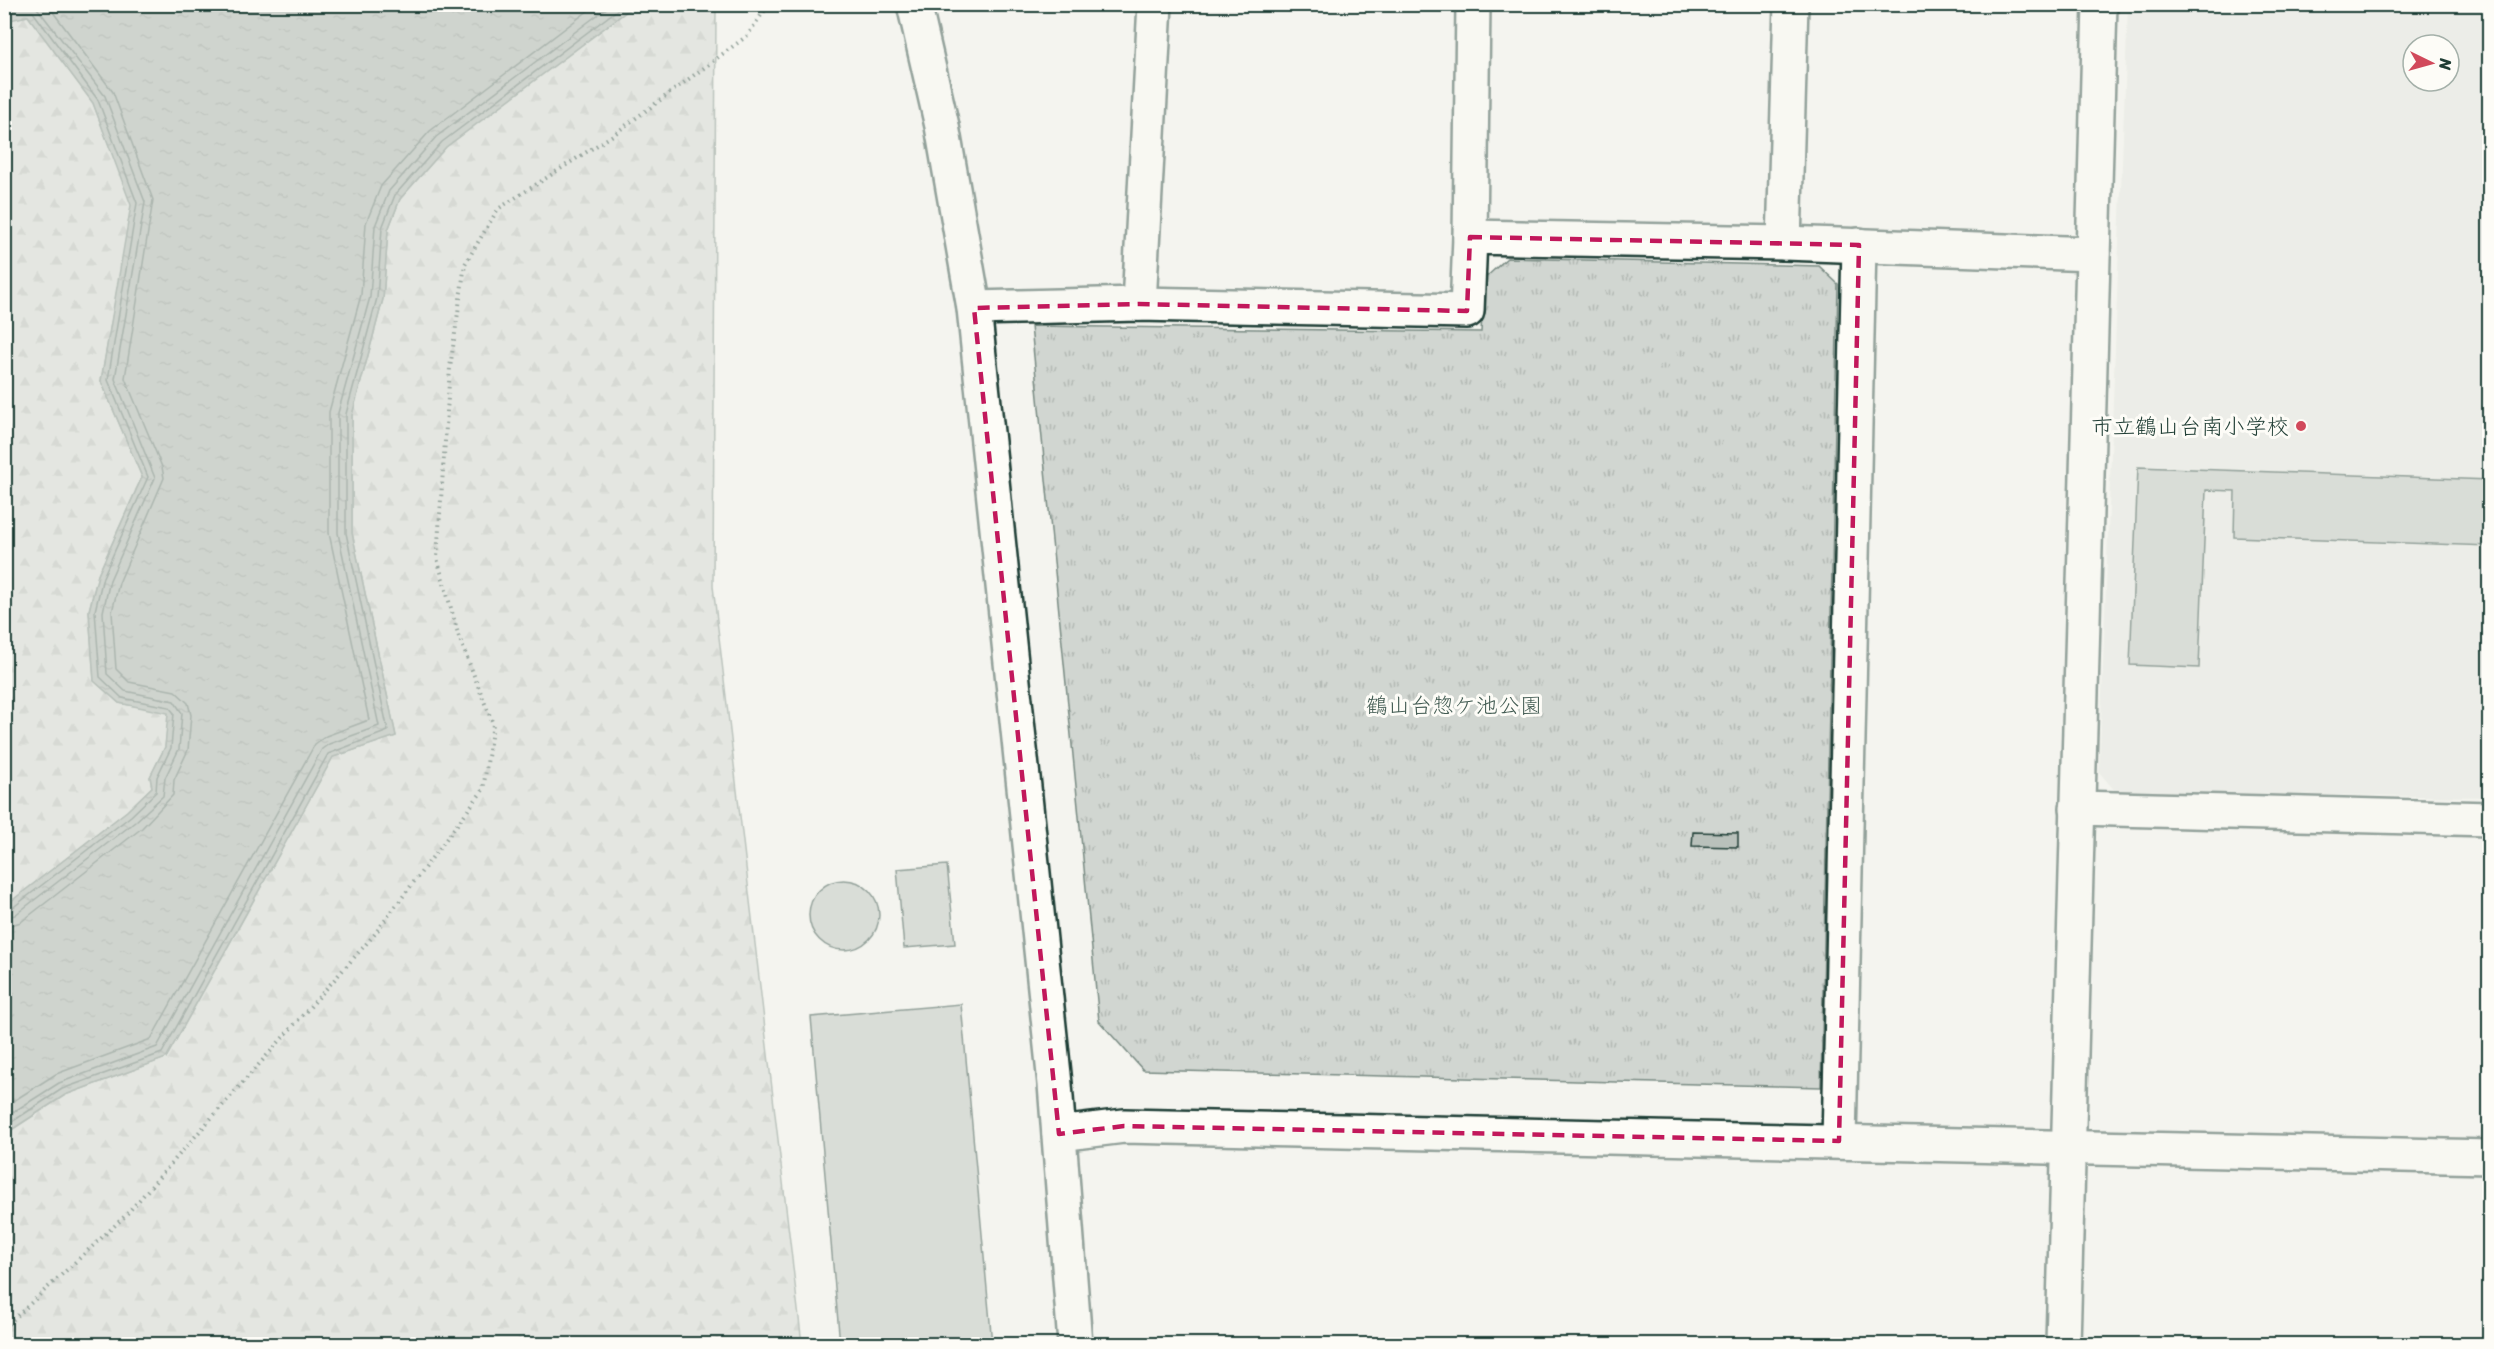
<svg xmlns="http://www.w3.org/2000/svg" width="2494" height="1349" viewBox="0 0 2494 1349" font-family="Sriracha,'Klee One',sans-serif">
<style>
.built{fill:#e2e5df;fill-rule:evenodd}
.forest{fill:url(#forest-firs);stroke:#788a82;stroke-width:1.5}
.park{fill:url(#park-tufts);stroke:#788a82;stroke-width:1.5}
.water{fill:url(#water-ripples);stroke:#6e8179;stroke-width:1.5}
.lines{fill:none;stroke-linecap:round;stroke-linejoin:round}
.shore{stroke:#546a62;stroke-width:1.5}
.building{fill:#b9c1bb;stroke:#1f3d34;stroke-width:1.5}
.minor-casing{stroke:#1f3d34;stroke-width:38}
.tertiary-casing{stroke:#1f3d34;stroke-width:38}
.path{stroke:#1f3d34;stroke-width:4;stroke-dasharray:1.5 4.5;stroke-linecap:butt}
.minor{stroke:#fdfcf7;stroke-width:33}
.tertiary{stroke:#fdfcf7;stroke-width:33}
.marked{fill:none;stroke:#c2185b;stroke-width:4.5;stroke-dasharray:12 8;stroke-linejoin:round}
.poi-dot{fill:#d1495b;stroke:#fdfcf7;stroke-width:2}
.labels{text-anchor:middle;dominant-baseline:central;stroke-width:6;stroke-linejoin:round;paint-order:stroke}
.poi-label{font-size:22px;fill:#1f3d34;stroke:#fdfcf7;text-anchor:end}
.park-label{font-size:22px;fill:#435c53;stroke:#fdfcf7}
</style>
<defs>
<pattern id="forest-firs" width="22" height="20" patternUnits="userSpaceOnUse" patternTransform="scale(1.5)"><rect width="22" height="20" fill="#d1d6d1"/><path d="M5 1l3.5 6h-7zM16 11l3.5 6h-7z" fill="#b3b9b4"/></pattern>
<pattern id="park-tufts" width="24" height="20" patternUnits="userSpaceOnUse" patternTransform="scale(1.5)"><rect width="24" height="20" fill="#d1d6d1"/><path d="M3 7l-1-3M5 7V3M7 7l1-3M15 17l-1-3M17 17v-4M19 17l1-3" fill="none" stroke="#b3b9b4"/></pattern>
<pattern id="water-ripples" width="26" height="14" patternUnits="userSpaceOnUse" patternTransform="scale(1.5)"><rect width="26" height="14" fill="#a3aea7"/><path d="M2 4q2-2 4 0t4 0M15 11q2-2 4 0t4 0" fill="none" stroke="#848f89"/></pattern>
</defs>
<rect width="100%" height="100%" fill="#f4f4ef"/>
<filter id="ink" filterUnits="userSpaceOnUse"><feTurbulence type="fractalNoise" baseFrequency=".0167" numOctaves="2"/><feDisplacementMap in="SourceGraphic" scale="12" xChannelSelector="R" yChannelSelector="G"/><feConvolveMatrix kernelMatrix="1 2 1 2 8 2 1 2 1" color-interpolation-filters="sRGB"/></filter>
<g filter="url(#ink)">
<!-- built -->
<path class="built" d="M 2128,5 L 2489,5 L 2489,797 L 2116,792 L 2099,772 ZM 2413,45 L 2449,45 L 2449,81 L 2413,81 Z"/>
<!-- forest -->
<g class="forest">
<polygon points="635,5 716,5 713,586 802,1344 5,1344 5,1134 65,1095 166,1058 333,757 396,736 352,533 352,415 383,299 388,230 400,199 446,147"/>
<polygon points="28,16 93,103 132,205 101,381 142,477 98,575 89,610 94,681 119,703 169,712 165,747 150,777 152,787 127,811 5,906 4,17 10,19"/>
</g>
<!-- park -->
<polygon class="park" points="1507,258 1819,266 1838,284 1821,1087 1143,1070 1099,1021 1031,326 1481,332 1484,279"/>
<!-- water -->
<polygon class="water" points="5,4 635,5 446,147 400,199 388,230 383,299 352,415 352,533 396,736 333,757 166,1058 65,1095 5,1134 5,906 127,811 152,787 150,777 165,747 168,713 119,703 94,681 89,611 98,575 142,477 101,381 131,205 93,103 28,16 10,20 5,17"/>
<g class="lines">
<!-- shore -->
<g class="shore">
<polyline points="4,12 33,12 98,100 137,203 108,380 148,477 103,577 95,611 100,677 122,698 169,707 174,713 171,748 157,777 156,792 131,816 11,909 4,910"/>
<polyline points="4,918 15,915 135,822 163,796 165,778 179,749 182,713 174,701 125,691 107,674 103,612 110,580 155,478 115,379 145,202 105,96 34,4"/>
<polyline points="4,927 21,922 142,828 173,795 174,780 188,750 191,715 188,703 175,691 129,682 116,669 112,612 119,583 164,478 162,467 125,378 153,200 113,92 47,4"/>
<polyline points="4,1107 56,1074 151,1039 315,744 326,736 369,720 329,533 329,412 361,295 366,223 381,186 430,131 597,4"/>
<polyline points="4,1118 59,1083 157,1047 322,749 329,744 379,726 338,533 338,413 370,297 375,226 389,191 436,137 612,4"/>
<polyline points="4,1127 62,1089 162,1053 328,754 388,731 346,533 346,414 377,298 382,228 395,195 442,142 625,4"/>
</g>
</g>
<!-- building -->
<g class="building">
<polygon points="2138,467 2490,480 2490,546 2234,537 2235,491 2206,490 2199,668 2130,665"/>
<polygon points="1693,832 1738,833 1738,847 1692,846"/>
<polygon points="947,865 955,944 904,948 897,869"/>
<circle cx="844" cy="915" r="35"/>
<polygon points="961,1004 992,1344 840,1344 811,1017"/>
</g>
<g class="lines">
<defs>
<g id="minor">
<polyline points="1470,237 1473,4"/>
<polyline points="1784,243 1791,4"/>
<polyline points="1139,304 1155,4"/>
<polyline points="974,308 1139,304 1467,311 1470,237 1784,243 2093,254"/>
<polyline points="2077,808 2490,819"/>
<polyline points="1839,1141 1859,245"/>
<polyline points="2063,1344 2100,4"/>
</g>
<g id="tertiary">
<polyline points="914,4 942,126 974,308 1055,1084 1075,1344"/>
<polyline points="1059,1134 1124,1126 2490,1157"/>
</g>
</defs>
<!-- minor casing -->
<use href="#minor" class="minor-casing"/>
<!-- tertiary casing -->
<use href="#tertiary" class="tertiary-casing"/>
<!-- path -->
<polyline class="path" points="4,1328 124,1217 230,1097 374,935 483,790 493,724 459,637 437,558 450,368 465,264 498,209 613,135 747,36 769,4"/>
<!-- minor -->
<use href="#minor" class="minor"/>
<!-- tertiary -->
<use href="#tertiary" class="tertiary"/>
</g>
</g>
<!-- marked area -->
<path d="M0 0H2494V1349H0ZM 1470,237 L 1859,245 L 1839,1141 L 1124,1126 L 1059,1134 L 974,308 L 1139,304 L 1467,311 Z" fill="#f4f4ef" fill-opacity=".55" fill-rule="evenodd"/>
<path class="marked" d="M 1470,237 L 1859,245 L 1839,1141 L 1124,1126 L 1059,1134 L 974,308 L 1139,304 L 1467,311 Z"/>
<!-- markers -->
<circle class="poi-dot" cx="2301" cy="426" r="6"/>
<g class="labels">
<!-- poi labels -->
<g class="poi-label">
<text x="2289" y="426">市立鶴山台南小学校</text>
</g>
<!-- park labels -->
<g class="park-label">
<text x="1454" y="705">鶴山台惣ケ池公園</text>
</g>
</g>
<!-- margin -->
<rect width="2494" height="1349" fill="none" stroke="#fdfcf7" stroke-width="24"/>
<rect x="12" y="12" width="2470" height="1325" fill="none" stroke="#1f3d34" stroke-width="2" filter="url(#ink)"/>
<!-- north arrow -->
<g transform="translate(2431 63) rotate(95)"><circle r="28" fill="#fdfcf7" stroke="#a4b0a9" stroke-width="1.5"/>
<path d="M0-4.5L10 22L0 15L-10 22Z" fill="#d1495b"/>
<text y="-9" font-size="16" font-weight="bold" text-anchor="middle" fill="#1f3d34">N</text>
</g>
</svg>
